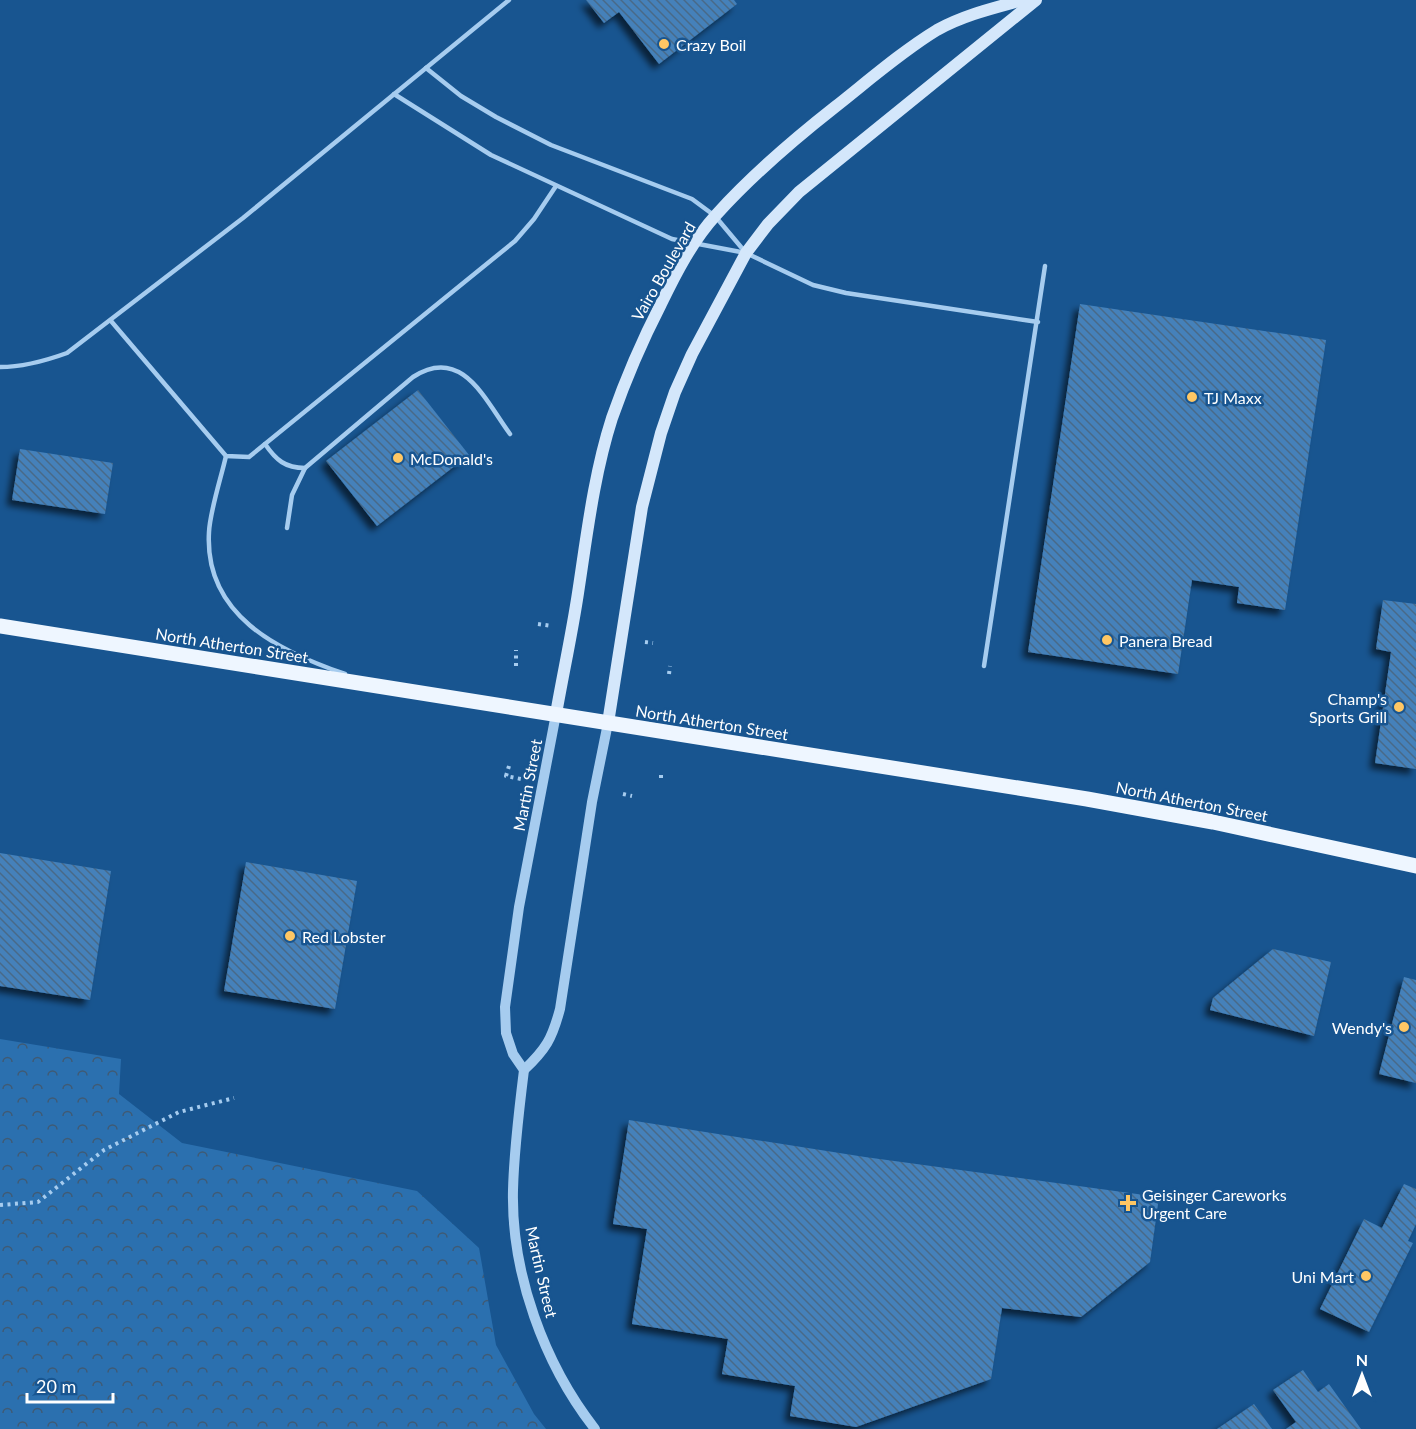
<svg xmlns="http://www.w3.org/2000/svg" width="1416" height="1429" viewBox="0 0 1416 1429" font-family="Lato,sans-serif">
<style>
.forest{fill:url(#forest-crowns)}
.building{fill:url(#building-back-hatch);filter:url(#shadow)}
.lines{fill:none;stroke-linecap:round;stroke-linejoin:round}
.path{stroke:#a6ccef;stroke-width:4;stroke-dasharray:3 4.5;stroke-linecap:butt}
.service{stroke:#a6ccef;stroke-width:4.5}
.tertiary{stroke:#a6ccef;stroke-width:10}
.secondary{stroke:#d4e7fb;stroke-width:12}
.primary{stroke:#eef6ff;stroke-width:15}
.poi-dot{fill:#ffc764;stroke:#185590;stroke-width:2}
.labels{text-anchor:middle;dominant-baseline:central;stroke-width:5;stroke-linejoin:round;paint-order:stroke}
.poi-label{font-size:16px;fill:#fff;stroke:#185590;text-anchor:start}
.street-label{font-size:16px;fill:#fff;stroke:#185590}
</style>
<defs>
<pattern id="forest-crowns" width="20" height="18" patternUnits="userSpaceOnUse" patternTransform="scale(1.5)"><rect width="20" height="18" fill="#2b70af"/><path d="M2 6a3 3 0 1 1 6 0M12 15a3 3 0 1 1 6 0" fill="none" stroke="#3f5a74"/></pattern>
<pattern id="building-back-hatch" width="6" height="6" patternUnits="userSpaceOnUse" patternTransform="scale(1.5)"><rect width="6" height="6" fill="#4481ba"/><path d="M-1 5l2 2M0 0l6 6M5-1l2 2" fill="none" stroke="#486988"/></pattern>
<filter id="shadow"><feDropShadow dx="-5.5" dy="5.5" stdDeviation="3" flood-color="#0009"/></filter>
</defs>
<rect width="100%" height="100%" fill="#185590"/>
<!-- forest -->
<polygon class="forest" points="0,1039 121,1059 119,1094 182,1143 417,1191 479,1248 496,1345 534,1414 546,1429 0,1429"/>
<!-- building -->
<g class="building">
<polygon points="586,0 734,0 737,4 659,64 619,12 604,23"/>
<polygon points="1080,304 1326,340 1285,610 1237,603 1239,587 1192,580 1178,674 1028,652"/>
<polygon points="418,390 469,455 377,526 326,461"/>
<polygon points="20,449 113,463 105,514 12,500"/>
<polygon points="1383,600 1416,604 1416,769 1375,763 1391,652 1376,649"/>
<polygon points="0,853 111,871 90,1000 0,986"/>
<polygon points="246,862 357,881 335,1009 224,991"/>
<polygon points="1273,949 1331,962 1314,1036 1210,1010 1213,998"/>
<polygon points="1404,977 1416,980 1416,1083 1379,1074"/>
<polygon points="629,1120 865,1157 1159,1197 1150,1262 1081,1317 1002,1308 991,1379 856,1427 790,1416 795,1386 722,1374 728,1339 632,1324 647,1229 613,1224"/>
<polygon points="1404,1184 1416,1189 1416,1224 1408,1241 1413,1243 1369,1332 1320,1309 1364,1219 1382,1228"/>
<polygon points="1303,1370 1318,1392 1329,1384 1361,1429 1286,1429 1296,1422 1273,1390"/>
<polygon points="1254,1404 1272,1429 1217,1429"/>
</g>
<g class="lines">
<!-- path -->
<g class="path">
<polyline points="538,624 552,626"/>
<polyline points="645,642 653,643"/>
<polyline points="516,666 516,650"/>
<polyline points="669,674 670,666"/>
<polyline points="509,766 506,776 521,779"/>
<polyline points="661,778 661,772"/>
<polyline points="623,794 632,796"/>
<polyline points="0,1205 38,1202 104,1150 179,1112 234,1098"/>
</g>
<!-- service -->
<g class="service">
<polyline points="426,68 461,96 496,117 551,145 692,199 715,216 746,253"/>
<polyline points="394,94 491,155 672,239 746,253 813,285 846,293 1038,322"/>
<polyline points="111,321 226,456 249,457 515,241 534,219 556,186"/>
<path d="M 0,367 C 24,367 45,361 67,353 L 243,218 L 509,0"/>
<path d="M 265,444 C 276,460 285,468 305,468 L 413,377 C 462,345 485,400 510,434"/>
<path d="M 226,456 C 221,478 210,511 209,532 C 204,615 278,651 345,674"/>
<polyline points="287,528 292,495 305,468"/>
<polyline points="984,666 1045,266"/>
</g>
<!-- tertiary -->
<g class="tertiary">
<path d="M 556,714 L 519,907 L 505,1007 L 506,1033 L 513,1054 L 524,1070 C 519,1110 514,1150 513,1190 C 511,1273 544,1364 595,1429"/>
<path d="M 524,1070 C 546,1049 552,1039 560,1009 L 592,802 L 608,723"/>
</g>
<!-- secondary -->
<g class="secondary">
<path d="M 556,714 C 563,674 572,633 578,593 C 587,534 594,474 612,418 C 626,378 642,341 661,304 C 676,273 693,240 716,215 C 752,175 793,140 835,107 C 868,81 901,52 937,30 C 964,15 994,8 1023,0"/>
<polyline points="608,723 642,507 661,433 675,392 692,354 746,253 768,224 799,192 1036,0"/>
</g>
<!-- primary -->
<polyline class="primary" points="0,626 1087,799 1213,822 1416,866"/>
</g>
<!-- markers -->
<g class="poi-dot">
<circle cx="664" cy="44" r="6"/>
<circle cx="1192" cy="397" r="6"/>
<circle cx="398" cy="458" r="6"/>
<circle cx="1107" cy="640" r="6"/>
<circle cx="1399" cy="707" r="6"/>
<circle cx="290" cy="936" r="6"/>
<circle cx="1404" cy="1027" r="6"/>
<path d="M1125 1194h6v6h6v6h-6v6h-6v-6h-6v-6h6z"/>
<circle cx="1366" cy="1276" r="6"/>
</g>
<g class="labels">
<!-- poi labels -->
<g class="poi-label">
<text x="676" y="44">Crazy Boil</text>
<text x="1204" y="397">TJ Maxx</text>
<text x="410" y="458">McDonald's</text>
<text x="1119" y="640">Panera Bread</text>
<text x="1387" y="698" text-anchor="end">Champ's<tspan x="1387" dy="18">Sports Grill</tspan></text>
<text x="302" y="936">Red Lobster</text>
<text x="1392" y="1027" text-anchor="end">Wendy's</text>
<text x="1142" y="1194">Geisinger Careworks<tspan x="1142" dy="18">Urgent Care</tspan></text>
<text x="1354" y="1276" text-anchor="end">Uni Mart</text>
</g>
<!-- street labels -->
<g class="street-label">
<text transform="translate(663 271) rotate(-60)">Vairo Boulevard</text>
<text transform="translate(232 645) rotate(9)">North Atherton Street</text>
<text transform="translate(712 722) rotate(9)">North Atherton Street</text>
<text transform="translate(527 785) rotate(-79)">Martin Street</text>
<text transform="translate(1192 801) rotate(11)">North Atherton Street</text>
<text transform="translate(542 1272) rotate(77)">Martin Street</text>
</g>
</g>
<!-- north arrow -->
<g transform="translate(1362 1375)" stroke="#185590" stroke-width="4.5" paint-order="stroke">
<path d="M0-4.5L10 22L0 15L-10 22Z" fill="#ffffff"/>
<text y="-9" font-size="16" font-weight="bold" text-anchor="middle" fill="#ffffff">N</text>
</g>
<!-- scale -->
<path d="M27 1393v9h86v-9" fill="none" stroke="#ffffff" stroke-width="3"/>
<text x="36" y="1393" font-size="18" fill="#ffffff" stroke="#185590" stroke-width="4.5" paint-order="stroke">20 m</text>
</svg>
